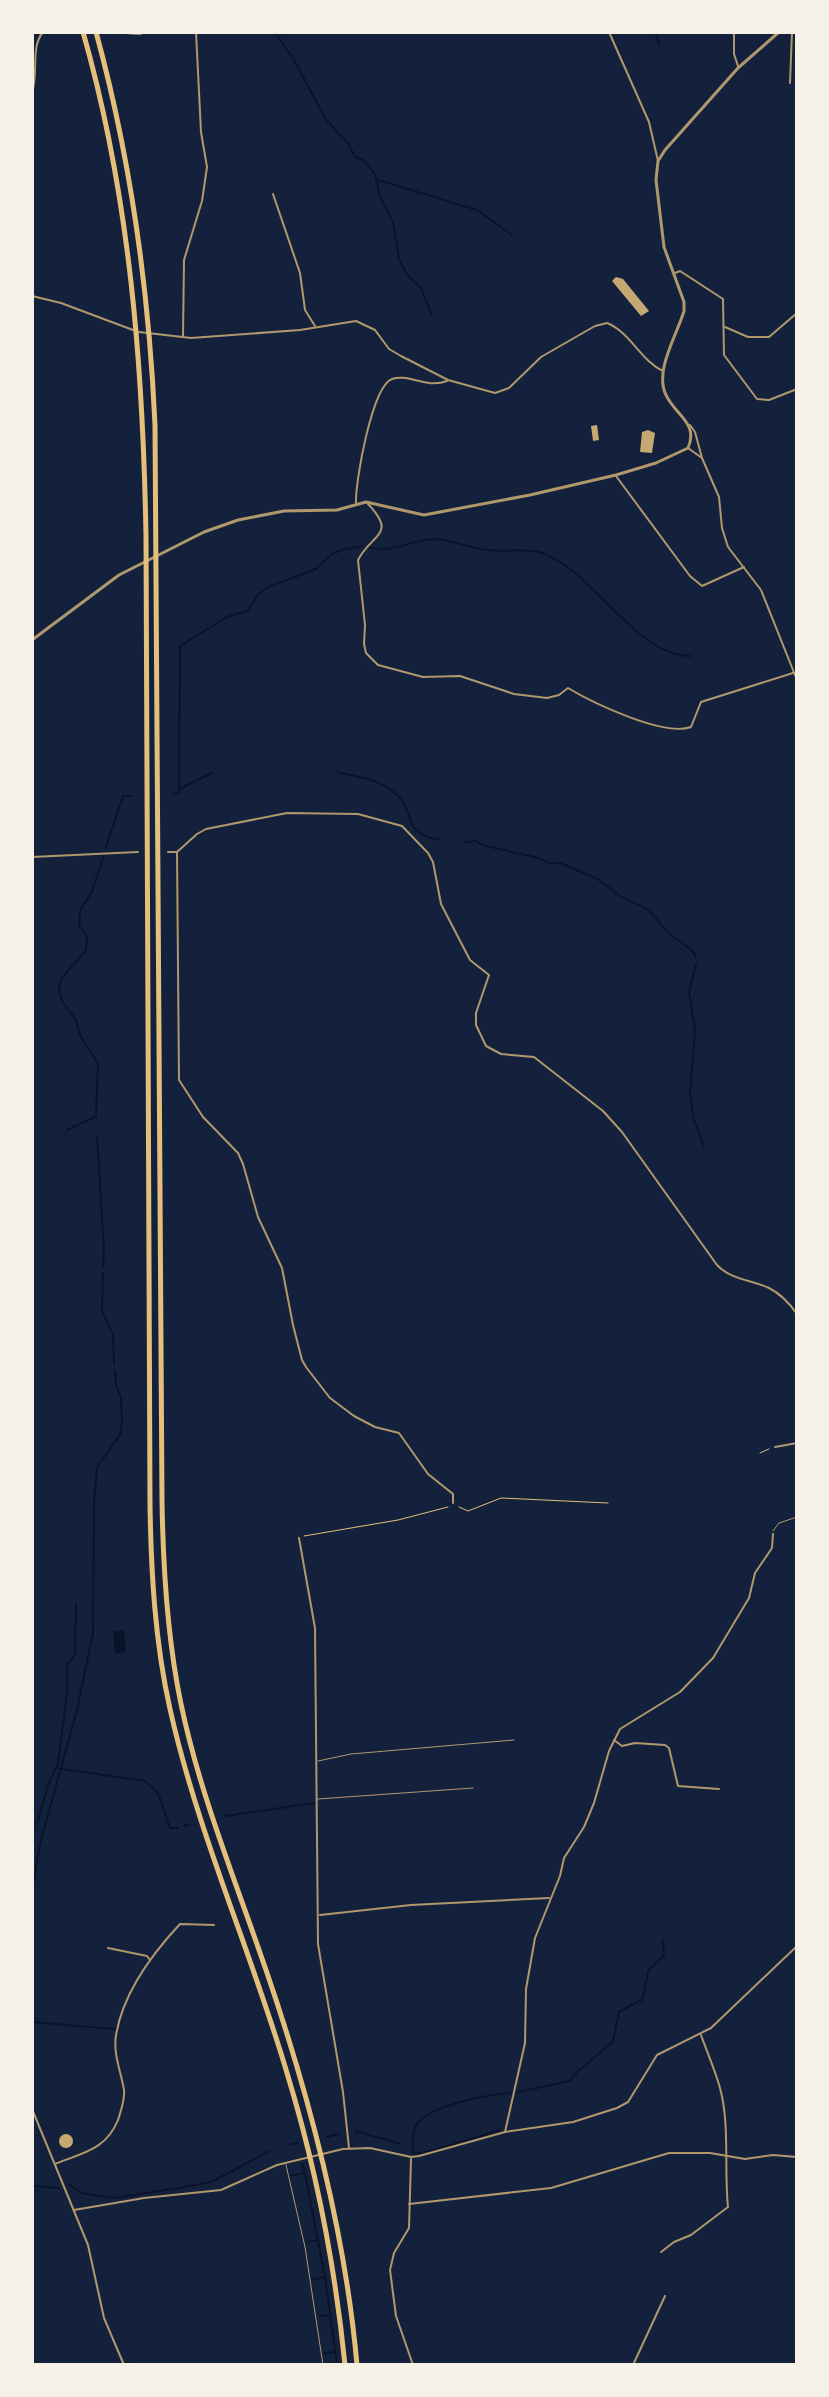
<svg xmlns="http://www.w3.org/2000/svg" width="829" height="2397" viewBox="0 0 829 2397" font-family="'Zilla Slab',serif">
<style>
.water{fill:#0b132b}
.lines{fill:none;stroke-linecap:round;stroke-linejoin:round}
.stream{stroke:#0b132b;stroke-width:2}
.building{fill:#c6a872}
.path{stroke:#e5c07b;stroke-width:1}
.service{stroke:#b1986c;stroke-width:1}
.minor{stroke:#b1986c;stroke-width:2}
.tertiary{stroke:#b1986c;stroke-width:3}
.motorway{stroke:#e5c07b;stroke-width:5}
</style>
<rect width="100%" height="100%" fill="#14213d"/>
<!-- water -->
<polygon class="water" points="124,1630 126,1652 115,1654 113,1631"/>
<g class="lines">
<!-- stream -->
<g class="stream">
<polyline points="275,32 294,60 325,118 349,145 355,157 363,160 375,174 380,197 393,222 399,259 407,275 421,288 432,316"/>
<polyline points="656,32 659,45"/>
<polyline points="378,180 477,210 512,235"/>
<polyline points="370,548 382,549"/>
<path d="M 385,549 C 401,548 416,540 433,539 C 452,539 468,548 487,550 C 505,553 524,547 542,553 C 594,571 635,656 691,656"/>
<path d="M 338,772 C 362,779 378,777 398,796 C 417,814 400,832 439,840"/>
<polyline points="181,788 212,773"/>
<polyline points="174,794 179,793 179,789 180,646 227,617 247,611 258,595 268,587 316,569 332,554 342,550 362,546"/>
<polyline points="466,842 476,841 482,845 539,858 549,863 561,863 599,880 620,896 649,910 668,933 693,951 696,958"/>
<polyline points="106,847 123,796 131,796"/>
<polyline points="696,965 689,992 695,1030 690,1094 694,1120 704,1146"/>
<polyline points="96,1118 98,1064 80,1035 76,1020 62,1001 59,990 61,979 86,950 87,937 79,925 80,911 92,891 104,855"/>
<polyline points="67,1130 95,1117"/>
<polyline points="97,1136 104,1249 103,1267"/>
<polyline points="103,1273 102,1311 113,1334 114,1364"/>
<polyline points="56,1768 145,1781 158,1793 170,1828 178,1828"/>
<polyline points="225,1816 315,1803"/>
<polyline points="184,1826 189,1825"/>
<polyline points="32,1827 38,1821 48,1785 58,1763 67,1694 67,1665 75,1654 76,1604"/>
<polyline points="32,1891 40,1844 77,1710 93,1633 94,1504 97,1467 120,1435 122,1422 121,1398 116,1385 115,1371"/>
<polyline points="32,2022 115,2029"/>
<polyline points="518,2092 570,2081 578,2071 613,2042 619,2012 643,1999 648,1971 664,1955 663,1939"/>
<path d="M 500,2130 L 435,2150 L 414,2154 C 412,2143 411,2131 418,2123 C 432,2105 488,2095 510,2093"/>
<polyline points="355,2131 401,2144"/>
<polyline points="327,2137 338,2134"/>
<polyline points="288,2145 298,2143"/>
<polyline points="303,2164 325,2277 337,2365"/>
<polyline points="289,2176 304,2173"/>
<polyline points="69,2184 81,2193 114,2198 179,2188 211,2182 270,2151"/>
<polyline points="32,2186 59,2188"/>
<polyline points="308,2242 319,2240"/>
<polyline points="314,2279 325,2277"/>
<polyline points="320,2316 331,2315"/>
<polyline points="324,2353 335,2352"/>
<polyline points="127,2362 129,2365"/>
</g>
</g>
<!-- building -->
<g class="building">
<polygon points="616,277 623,279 649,311 641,316 612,281"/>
<polygon points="597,425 599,440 593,441 591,426"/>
<polygon points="648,430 655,433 652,453 640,452 642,432"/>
<circle cx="66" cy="2141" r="7"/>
</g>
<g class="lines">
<!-- path -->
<g class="path">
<polyline points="760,1453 769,1449"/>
<polyline points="459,1507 468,1511 501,1498 608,1503"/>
<polyline points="304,1536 398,1520 448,1507"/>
</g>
<!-- service -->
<g class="service">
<polyline points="773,1531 779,1523 797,1517"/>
<polyline points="318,1761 351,1754 514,1740"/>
<polyline points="318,1799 473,1788"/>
<polyline points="286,2165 305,2247 323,2365"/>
</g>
<!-- minor -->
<g class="minor">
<polyline points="112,32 139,34 147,32"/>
<polyline points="609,32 649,122 658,161"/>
<polyline points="734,32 734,54 738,66"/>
<polyline points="790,83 792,32"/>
<path d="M 32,92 C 39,73 30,48 43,32"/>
<polyline points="273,194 300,273 305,310 315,326"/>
<polyline points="675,273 680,271 723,299 724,355 757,399 769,400 797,389"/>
<polyline points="32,296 61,303 133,330"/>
<polyline points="725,327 748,337 769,337 797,313"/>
<path d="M 139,332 L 191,338 L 300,330 L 356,321 L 375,330 L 389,349 L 401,356 L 448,380 L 495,393 L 509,388 L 541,357 L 595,326 L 607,323 C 630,332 641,361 663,371"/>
<polyline points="183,336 184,260 202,201 207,167 201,132 196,32"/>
<polyline points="690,425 695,432 702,458 719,497 722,528 728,547 761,590 797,680"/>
<polyline points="688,448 702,458"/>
<polyline points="616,476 690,576 702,586 744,567"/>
<path d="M 356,503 C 355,483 372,386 392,379 C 408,373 426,389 447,381"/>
<path d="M 368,504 C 398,535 371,534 358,560 L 365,625 L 364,644 L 366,653 L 378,665 L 423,677 L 460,676 L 514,694 L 547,698 L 559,695 L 568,688 C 593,703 664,737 691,727 L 701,702 L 793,673"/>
<path d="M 168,852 L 177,852 L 197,834 L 206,829 L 287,813 L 358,814 L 402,826 L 428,853 L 433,862 L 441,904 L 470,960 L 489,975 L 476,1013 L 476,1025 L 486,1046 L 501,1054 L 534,1057 L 603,1111 L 622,1132 L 717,1265 C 731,1280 752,1280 769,1288 C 781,1294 790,1304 797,1314"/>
<polyline points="177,852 179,1080 203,1117 238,1153 243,1164 258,1217 282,1268 293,1325 302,1360 306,1367 330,1398 354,1416 375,1427 399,1433 428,1474 453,1494 453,1503"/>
<polyline points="32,857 138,852"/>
<polyline points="775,1447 797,1443"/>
<polyline points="299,1538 315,1628 318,1944 343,2092 349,2148"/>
<polyline points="614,1740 622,1746 635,1743 665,1745 669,1748 678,1786 719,1789"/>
<polyline points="320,1915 411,1905 549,1898"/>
<polyline points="108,1948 147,1956 150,1960"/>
<polyline points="32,2109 88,2245 104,2318 124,2365"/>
<polyline points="505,2132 525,2043 526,1989 535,1938 560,1876 564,1858 584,1827 594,1803 609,1751 620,1729 680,1692 713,1658 749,1598 755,1573 772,1548 773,1534"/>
<polyline points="411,2159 409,2228 394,2253 390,2270 396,2316 413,2365"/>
<path d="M 55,2164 C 82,2153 106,2150 118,2120 C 121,2110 125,2101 124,2090 C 121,2071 113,2055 116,2035 C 123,1993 152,1954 180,1924 L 214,1925"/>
<polyline points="409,2204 551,2188 669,2153 710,2153 745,2159 773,2155 797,2157"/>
<polyline points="74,2210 144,2198 221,2190 277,2165 343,2149 370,2148 411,2157 419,2156 505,2132 573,2122 617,2108 628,2102 657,2055 711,2028 797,1946"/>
<path d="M 661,2252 L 674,2242 L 691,2235 L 728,2207 C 724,2170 730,2124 720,2088 C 715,2070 707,2052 701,2035"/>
<polyline points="633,2365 665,2296"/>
</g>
<!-- tertiary -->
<path class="tertiary" d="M 32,640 L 119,575 L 204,532 L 238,520 L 284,511 L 337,510 L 366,502 L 424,515 L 530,495 L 616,475 L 656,463 L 688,448 C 699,423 675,415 666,395 C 654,371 677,335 684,311 L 684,302 L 664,247 L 656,180 L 658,161 L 665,150 L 738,68 L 779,32"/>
<!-- motorway -->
<g class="motorway">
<path d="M 83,32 C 130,197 143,366 146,536 L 150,1504 C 151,1573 155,1642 170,1709 C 198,1834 251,1951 287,2073 C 316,2168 335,2266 345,2365"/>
<path d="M 96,32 C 131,160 149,292 155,425 L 162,1500 C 163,1568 167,1637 181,1704 C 200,1795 236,1882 266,1970 C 310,2098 345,2230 357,2365"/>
</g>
</g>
<!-- border -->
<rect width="829" height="2397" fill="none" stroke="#f6f1e7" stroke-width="68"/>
</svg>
